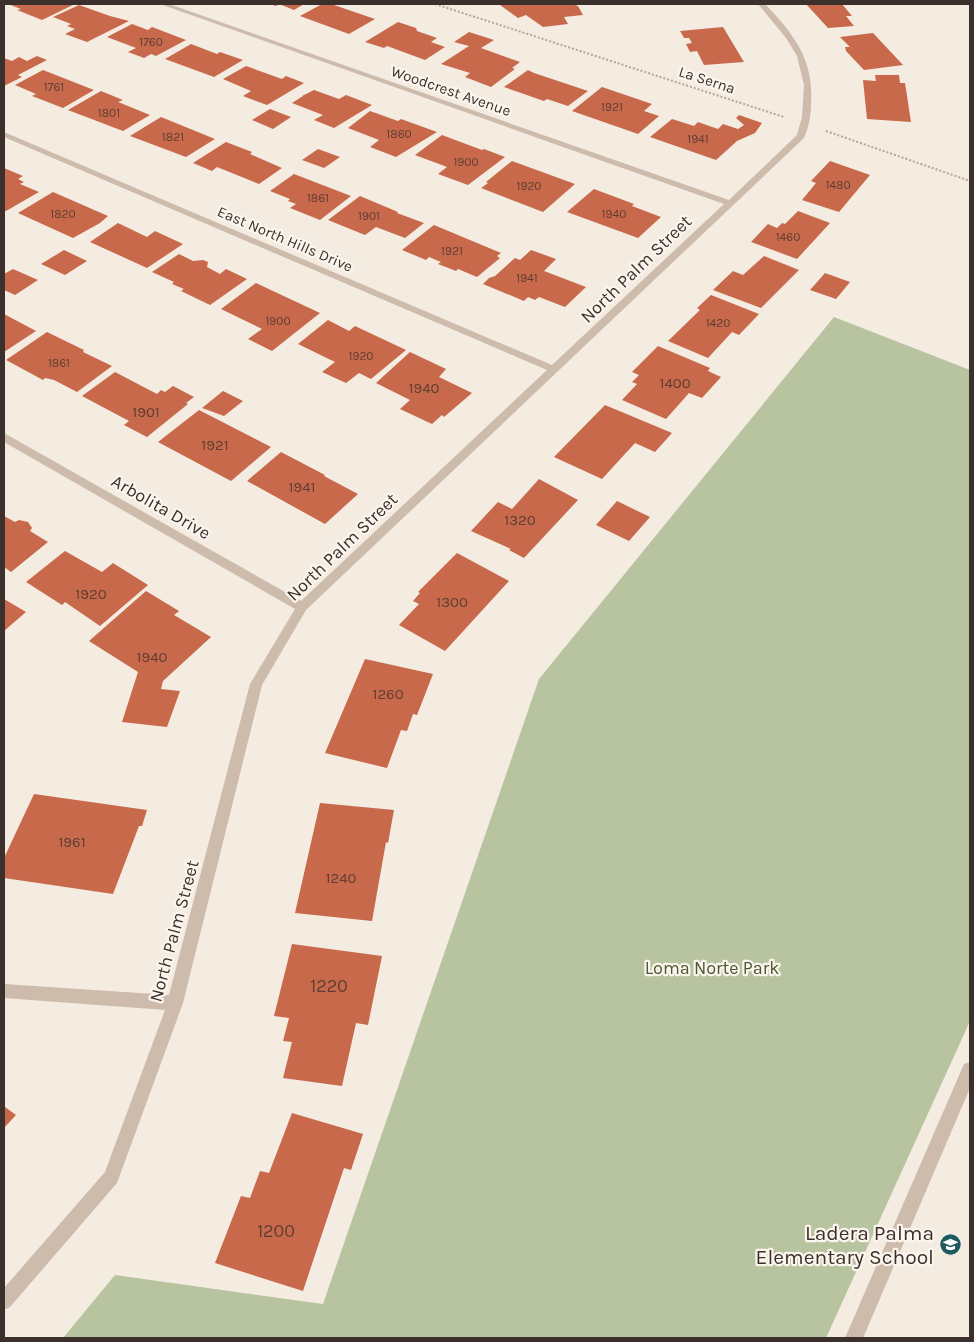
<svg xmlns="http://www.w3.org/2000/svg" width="974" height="1342" viewBox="0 0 974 1342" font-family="Karla,sans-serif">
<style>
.green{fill:#b8c4a0}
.building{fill:#c8694b}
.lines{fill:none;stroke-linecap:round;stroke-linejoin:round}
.path{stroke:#b9a596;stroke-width:2;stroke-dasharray:2 2;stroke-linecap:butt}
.minor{fill:#cdbbac;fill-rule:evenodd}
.labels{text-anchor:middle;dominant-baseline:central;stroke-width:4.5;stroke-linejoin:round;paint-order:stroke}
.far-number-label{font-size:12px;fill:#5e3e33}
.far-street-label{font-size:15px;fill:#3b302b;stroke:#fbf5ee}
.number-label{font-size:15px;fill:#5e3e33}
.street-label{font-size:18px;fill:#3b302b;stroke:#fbf5ee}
.park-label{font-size:18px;fill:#4a5a2e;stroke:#fbf5ee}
.near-number-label{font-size:18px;fill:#5e3e33}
.near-poi-label{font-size:21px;fill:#3b302b;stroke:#fbf5ee;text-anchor:end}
</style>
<rect width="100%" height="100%" fill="#f4ebe1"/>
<!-- green -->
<polygon class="green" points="834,317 970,370 970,1021 826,1338 63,1338 115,1275 323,1304 539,679"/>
<!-- building -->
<g class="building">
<polygon points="8,4 75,4 42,20 17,10 21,9"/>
<polygon points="270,4 304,4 294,10 279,4 276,6"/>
<polygon points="322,4 331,4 375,19 349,34 300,16"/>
<polygon points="503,4 573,4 578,6 583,15 564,17 568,24 543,27 526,15 518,18 500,5"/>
<polygon points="806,4 842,4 852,16 846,16 854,26 828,28"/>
<polygon points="79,5 110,16 129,21 87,42 65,34 75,29 67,26 71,24 53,17"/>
<polygon points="398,22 416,28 417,31 437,38 431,42 445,47 425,60 387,46 384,48 365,42"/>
<polygon points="132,24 148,30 152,27 186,40 156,56 151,54 144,58 128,52 136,48 107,37"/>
<polygon points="723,27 744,62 704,65 697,51 690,52 686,44 692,43 689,38 684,38 680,31"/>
<polygon points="469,32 494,40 481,48 520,62 512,68 515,69 491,87 465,77 470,73 441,64 469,46 454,42"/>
<polygon points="873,33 903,65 864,70 846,51 845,47 850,47 840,37"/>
<polygon points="191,44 217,54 220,52 243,60 214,77 165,59"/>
<polygon points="37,56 47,60 18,75 22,77 4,86 4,58 12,61 19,57 27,61"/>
<polygon points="246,66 282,79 286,76 304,83 267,105 243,96 251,91 223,79"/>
<polygon points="43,70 94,90 63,108 32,96 36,94 15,85"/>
<polygon points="528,70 534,73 588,91 568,106 547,99 544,101 504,87"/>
<polygon points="875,75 899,75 900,83 905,83 911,122 867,119 863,80 876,81"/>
<polygon points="602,87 652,104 644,111 659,116 638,134 572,111"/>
<polygon points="314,90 339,99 346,95 372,105 334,128 314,120 323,115 292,103 303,96 302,96"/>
<polygon points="101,91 123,100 118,102 150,115 123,131 68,110"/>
<polygon points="270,109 291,117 273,129 252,120"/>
<polygon points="370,111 398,121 401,119 437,132 396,157 370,147 379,140 348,128"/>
<polygon points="739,115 762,123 755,133 737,141 716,160 650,137 672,119 694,126 698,122 718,129 723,124 738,129 744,125 736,118"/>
<polygon points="161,117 215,139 186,157 130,136"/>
<polygon points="442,135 482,150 484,149 505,157 468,185 438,174 447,167 415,155"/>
<polygon points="226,142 252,152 250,154 282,168 259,184 217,167 212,171 193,163"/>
<polygon points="318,149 340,157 324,168 302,160"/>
<polygon points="512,161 575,184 543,212 481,188 488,183 486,182"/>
<polygon points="830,161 870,175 839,212 802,200 816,183 811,181"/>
<polygon points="4,168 23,176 18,179 24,182 20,184 39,192 6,211 4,210"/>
<polygon points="294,174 351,196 320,220 290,208 296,204 288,201 290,199 270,191"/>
<polygon points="594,189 634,204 632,206 661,217 638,238 567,212"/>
<polygon points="53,192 108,216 100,223 73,238 18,213"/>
<polygon points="360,196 398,212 397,213 424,223 405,238 376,227 365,235 328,220"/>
<polygon points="798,211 830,223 797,259 751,242 768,224 777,228 782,223 785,224"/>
<polygon points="118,223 147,237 155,231 183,244 147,268 90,242"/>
<polygon points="434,225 501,253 497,256 500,258 477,277 458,269 456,271 438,264 441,262 429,257 426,260 402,250"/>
<polygon points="64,250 87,261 65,275 41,264"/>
<polygon points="531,250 556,259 544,271 586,287 565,307 539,297 535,300 528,297 524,301 483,284 489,278 495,276 515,258 520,260"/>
<polygon points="179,254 193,261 203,260 208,262 207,267 220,274 226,269 247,279 210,305 181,291 184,289 172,284 174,282 152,272"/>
<polygon points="764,256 799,270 761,308 713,290 733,271 743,275"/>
<polygon points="13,269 38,280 15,295 4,290 4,274"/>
<polygon points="825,273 850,282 836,299 810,290"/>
<polygon points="256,283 320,313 272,351 248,339 262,329 221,309"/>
<polygon points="711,295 759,314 739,335 732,332 708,358 668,341 700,310 697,308"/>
<polygon points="4,314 36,331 4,352"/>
<polygon points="328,320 349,331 355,326 406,350 371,379 359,373 346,383 322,372 335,362 298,344"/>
<polygon points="47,332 84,350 83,352 112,366 77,392 54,380 45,378 43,380 6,360"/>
<polygon points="658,346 710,368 708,371 721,377 702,398 689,393 666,419 622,400 637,384 632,382 639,375 632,372"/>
<polygon points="410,352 446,369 439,377 472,393 444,417 442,415 432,424 400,409 410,400 376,383"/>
<polygon points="115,372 157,394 161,390 165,392 173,386 194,397 186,403 188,404 147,437 124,425 129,421 82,396"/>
<polygon points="223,391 243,401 224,416 202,408"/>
<polygon points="605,405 672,433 655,452 635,443 602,479 554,457"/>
<polygon points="199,410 271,447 231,481 158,442"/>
<polygon points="281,452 325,475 324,476 358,494 325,524 247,481"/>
<polygon points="539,479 578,500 524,558 509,550 511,549 471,531 498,502 512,509"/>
<polygon points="617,501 650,517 629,541 596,525"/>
<polygon points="4,516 15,522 19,520 28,522 32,528 30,531 48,542 11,572 4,567"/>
<polygon points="65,551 102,572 113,563 148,585 100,626 65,602 62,605 26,582"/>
<polygon points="457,553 509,581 445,651 399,625 419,604 413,601 420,593 418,592"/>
<polygon points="146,591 179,611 174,615 211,637 163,681 161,689 180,691 167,727 122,722 138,672 89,641"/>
<polygon points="4,599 26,612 4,631"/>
<polygon points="365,659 433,674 417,715 413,714 407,731 401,730 387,768 325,753"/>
<polygon points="34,794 147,810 142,826 139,826 113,894 4,878 4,858"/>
<polygon points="320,803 394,810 388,843 386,842 372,921 295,913"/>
<polygon points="292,944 382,956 368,1025 356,1023 342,1086 283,1078 292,1042 283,1041 289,1018 274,1016"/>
<polygon points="5,1107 16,1115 4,1128 4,1109"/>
<polygon points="292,1113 363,1134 351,1170 344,1168 303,1291 215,1263 241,1196 250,1198 260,1171 269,1173"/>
</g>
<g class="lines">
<!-- path -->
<g class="path">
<polyline points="435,4 784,117"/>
<polyline points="826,131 970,181"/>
</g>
<!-- minor -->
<g class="minor">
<path d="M 160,4 L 169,4 L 729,200 L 797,135 L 802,117 L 804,85 L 797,56 L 786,38 L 758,4 L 765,4 C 794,34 814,60 811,103 C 811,115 809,127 804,138 L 306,610 L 262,685 L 183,1003 L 117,1183 L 10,1307 L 4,1310 L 4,1288 L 105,1172 L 165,1010 L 4,998 L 4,984 L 169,995 L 250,684 L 295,609 L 4,442 L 4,433 L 301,601 L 547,370 L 4,137 L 4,132 L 552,365 L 724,204 Z"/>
<polygon points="970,1062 970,1088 863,1338 845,1338 964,1064"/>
</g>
</g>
<!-- icons -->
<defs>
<symbol id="school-disc" viewBox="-11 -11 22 22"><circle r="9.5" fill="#1f5a5e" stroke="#fbf5ee"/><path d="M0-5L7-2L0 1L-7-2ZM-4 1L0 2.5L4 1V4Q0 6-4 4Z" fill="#fff"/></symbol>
</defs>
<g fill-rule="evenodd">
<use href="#school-disc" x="938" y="1232" width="25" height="25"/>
</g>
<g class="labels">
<!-- far-number labels -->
<g class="far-number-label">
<text x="151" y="42">1760</text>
<text x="54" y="87">1761</text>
<text x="612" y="107">1921</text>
<text x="109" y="113">1801</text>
<text x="399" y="134">1860</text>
<text x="173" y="137">1821</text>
<text x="698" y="139">1941</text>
<text x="466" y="162">1900</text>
<text x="838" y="185">1480</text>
<text x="529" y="186">1920</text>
<text x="318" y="198">1861</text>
<text x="63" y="214">1820</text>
<text x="614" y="214">1940</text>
<text x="369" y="216">1901</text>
<text x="788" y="237">1460</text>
<text x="452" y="251">1921</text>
<text x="527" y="278">1941</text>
<text x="278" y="321">1900</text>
<text x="718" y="323">1420</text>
<text x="361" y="356">1920</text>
<text x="59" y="363">1861</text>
</g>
<!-- far-street labels -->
<g class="far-street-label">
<text transform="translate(707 80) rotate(18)">La Serna</text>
<text transform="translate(451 91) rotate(19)">Woodcrest Avenue</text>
<text transform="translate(285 239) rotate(23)">East North Hills Drive</text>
</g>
<!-- number labels -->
<g class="number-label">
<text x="675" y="383">1400</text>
<text x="424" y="388">1940</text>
<text x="146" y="412">1901</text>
<text x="215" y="445">1921</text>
<text x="302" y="487">1941</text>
<text x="520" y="520">1320</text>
<text x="91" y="594">1920</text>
<text x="452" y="602">1300</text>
<text x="152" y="657">1940</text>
<text x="388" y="694">1260</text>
<text x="72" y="842">1961</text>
<text x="341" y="878">1240</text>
</g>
<!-- street labels -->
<g class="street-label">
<text transform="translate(636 269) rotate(-44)">North Palm Street</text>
<text transform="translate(161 507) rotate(30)">Arbolita Drive</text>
<text transform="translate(342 547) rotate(-44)">North Palm Street</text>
<text transform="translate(174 931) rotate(-75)">North Palm Street</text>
</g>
<!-- park labels -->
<g class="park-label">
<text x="712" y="968">Loma Norte Park</text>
</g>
<!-- near-number labels -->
<g class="near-number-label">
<text x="329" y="986">1220</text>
<text x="276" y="1231">1200</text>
</g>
<!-- near-poi labels -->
<g class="near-poi-label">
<text x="934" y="1233">Ladera Palma<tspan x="934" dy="24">Elementary School</tspan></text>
</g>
</g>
<!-- border -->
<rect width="974" height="1342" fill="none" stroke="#3b302b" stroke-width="10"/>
</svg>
